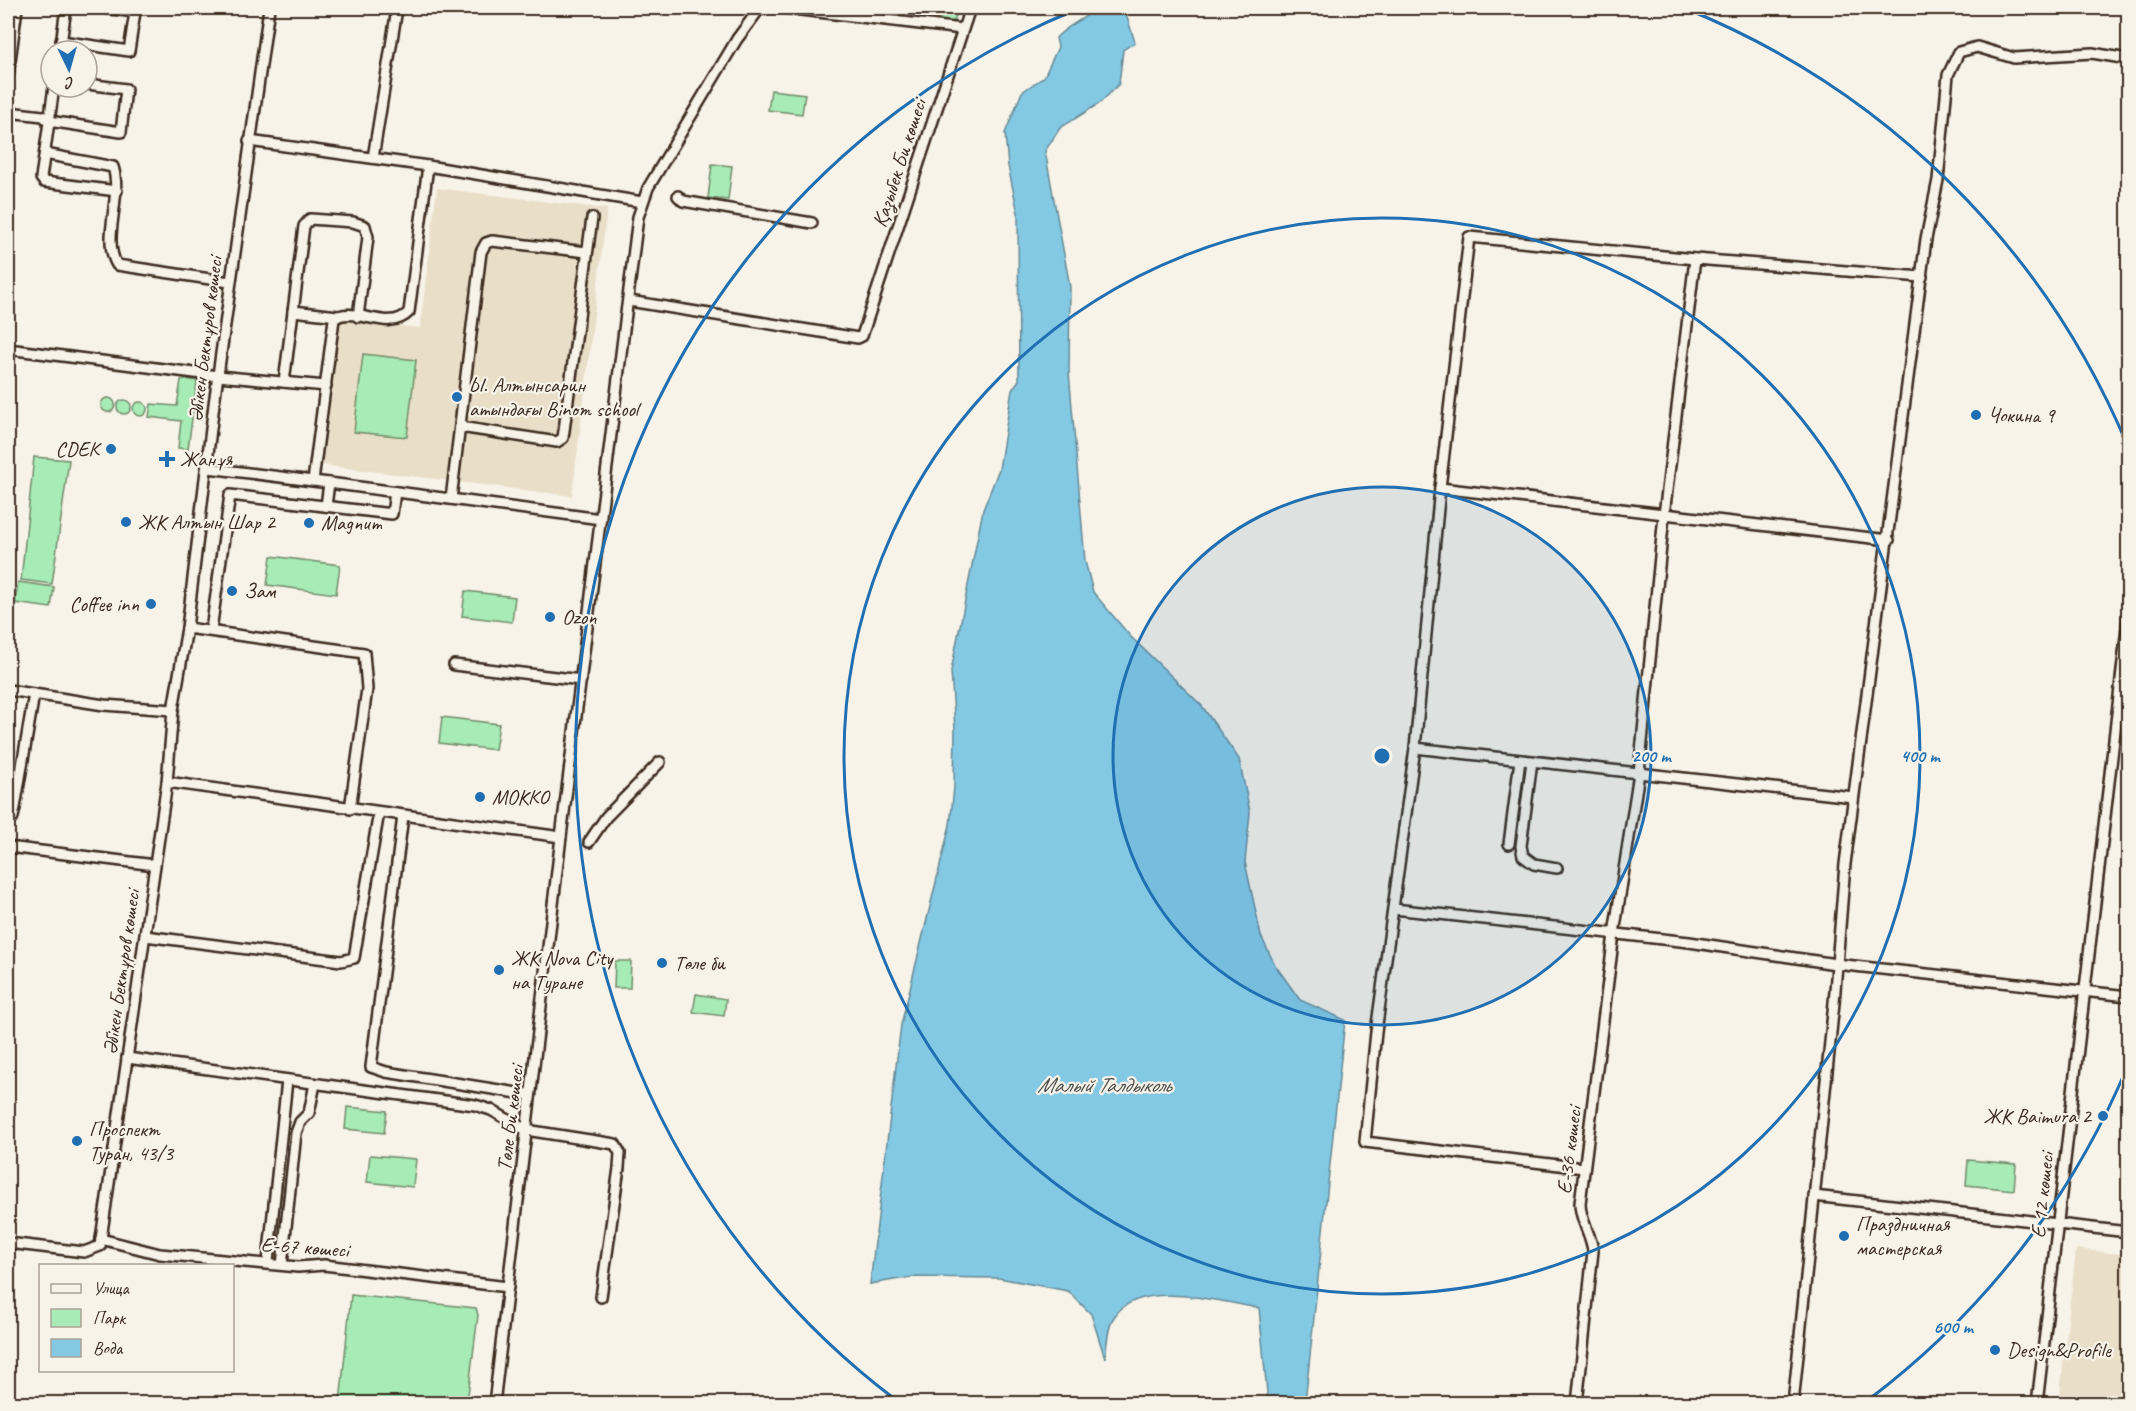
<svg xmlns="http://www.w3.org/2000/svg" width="2136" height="1411" viewBox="0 0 2136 1411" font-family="Caveat,sans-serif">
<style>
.built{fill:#e9dec8}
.green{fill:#a7ebb6;stroke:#718a6a;stroke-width:1.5}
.water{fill:#83c9e4;stroke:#668995;stroke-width:1.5}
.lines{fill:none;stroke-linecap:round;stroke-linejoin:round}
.minor-casing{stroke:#3b2a1e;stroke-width:14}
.minor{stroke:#f7f3e8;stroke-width:9}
.ring{fill:none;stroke:#1f6fb2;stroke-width:3}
.poi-dot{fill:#1f6fb2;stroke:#f7f3e8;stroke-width:2}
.labels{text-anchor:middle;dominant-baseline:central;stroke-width:4.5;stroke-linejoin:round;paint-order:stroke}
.street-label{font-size:21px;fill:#3b2a1e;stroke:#f7f3e8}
.poi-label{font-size:21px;fill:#3b2a1e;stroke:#f7f3e8;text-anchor:start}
.water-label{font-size:22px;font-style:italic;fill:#4d5250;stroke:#f7f3e8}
.centre{fill:#1f6fb2;stroke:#f7f3e8;stroke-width:3}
.ring-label{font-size:18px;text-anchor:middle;font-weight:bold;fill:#1f6fb2;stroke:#f7f3e8;stroke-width:4.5;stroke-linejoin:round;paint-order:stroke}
</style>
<rect width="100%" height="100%" fill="#f7f3e8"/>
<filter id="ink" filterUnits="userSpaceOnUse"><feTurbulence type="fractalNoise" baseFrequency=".0167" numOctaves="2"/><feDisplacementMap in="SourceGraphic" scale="12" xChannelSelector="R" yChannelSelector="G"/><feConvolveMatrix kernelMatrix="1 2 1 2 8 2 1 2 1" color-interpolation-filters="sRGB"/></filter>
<g filter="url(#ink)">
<!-- built -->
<g class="built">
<polygon points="437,188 607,209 572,496 322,465 340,319 420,328"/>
<polygon points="2076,1249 2128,1255 2128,1403 2059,1403"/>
</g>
<!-- green -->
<g class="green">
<polygon points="945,8 959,8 953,23 939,21"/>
<polygon points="771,90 805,94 802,114 768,110"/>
<polygon points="712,164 732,166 728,200 708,198"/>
<polygon points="363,354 416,360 407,437 354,432"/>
<polygon points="185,379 197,381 188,449 178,448 181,421 149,417 151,404 177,406 181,380"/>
<circle cx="108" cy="405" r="7"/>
<circle cx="124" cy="407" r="7"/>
<circle cx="140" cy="409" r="7"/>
<polygon points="34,457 69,460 52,584 21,580"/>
<polygon points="271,556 340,565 336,594 267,585"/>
<polygon points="18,582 54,587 51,608 15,603"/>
<polygon points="465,591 515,597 512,622 462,616"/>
<polygon points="442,717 499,724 495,750 439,743"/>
<polygon points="615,961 631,961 630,988 614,988"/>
<polygon points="696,994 726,999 724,1016 693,1012"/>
<polygon points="347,1107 387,1111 384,1133 345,1129"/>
<polygon points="370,1155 416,1159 413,1187 367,1182"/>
<polygon points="1968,1160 2016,1164 2014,1190 1966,1185"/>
<polygon points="351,1295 476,1308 478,1315 467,1403 340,1403"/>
</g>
<!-- water -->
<path class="water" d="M 1096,8 L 1124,8 L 1135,42 L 1123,50 L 1119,84 L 1100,103 L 1060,128 L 1045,151 L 1070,287 L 1069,372 L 1085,561 L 1093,592 L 1130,636 L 1202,706 L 1239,759 L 1250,812 L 1245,862 L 1261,936 L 1275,965 L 1300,1000 L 1345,1020 L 1305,1403 L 1268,1403 L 1259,1308 C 1222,1302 1138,1278 1114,1317 C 1107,1327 1107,1346 1105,1358 L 1091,1314 L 1068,1291 L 999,1278 L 912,1277 L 870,1284 L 901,1025 L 950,825 L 954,787 L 955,729 L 951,671 L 983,510 L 999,469 L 1012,390 L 1019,380 L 1018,213 L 1008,166 L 1005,133 L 1022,92 L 1044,77 L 1058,47 L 1056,38 C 1067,25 1084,20 1096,8 Z"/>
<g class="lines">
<defs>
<g id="minor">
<polyline points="784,8 962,29"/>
<polyline points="61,41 129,51 135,12 104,8"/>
<polyline points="60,51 66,8"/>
<polyline points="8,76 17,8"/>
<polyline points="54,87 41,178 44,182 117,191"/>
<polyline points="8,112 43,116 49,121 121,132 126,89 87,84"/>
<polyline points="249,141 428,166 642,202"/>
<path d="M 45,154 L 113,167 C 123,198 101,239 117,265 L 230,282"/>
<polyline points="373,158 396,15 393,8"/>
<polyline points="678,196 683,201 812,223"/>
<polyline points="629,301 858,338 862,336 970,8"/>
<polyline points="293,311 338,316"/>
<polyline points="8,349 218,376 326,386"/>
<polyline points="284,382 304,226 310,219 353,222 365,226 368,237 358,317"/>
<polyline points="460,427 557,442 563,438 592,218"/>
<polyline points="208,468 329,483 326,506"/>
<path d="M 313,481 L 334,319 C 353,304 388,334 409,312 L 428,166"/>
<polyline points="329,483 601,519"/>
<polyline points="1440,488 1469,237 1695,259"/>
<polyline points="451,499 481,252 486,243 492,241 587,252"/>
<polyline points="187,628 364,653 367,689 350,809"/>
<polyline points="211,630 230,495 392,514 395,492"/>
<polyline points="454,665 581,680"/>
<polyline points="8,690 104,705 173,710"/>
<polyline points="1415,748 1376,1032 1365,1142 1584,1168"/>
<polyline points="1532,761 1521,846 1523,856 1534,864 1557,868"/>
<polyline points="167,782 561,837"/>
<polyline points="1853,797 1415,748 1440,488 1889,540"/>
<polyline points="403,816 371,1067 386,1072 530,1095"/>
<polyline points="8,820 13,817 15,808 34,694"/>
<polyline points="589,842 606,817 660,762"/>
<polyline points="1509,844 1520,760"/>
<polyline points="8,847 155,865"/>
<polyline points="1394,909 1689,942 1836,964 2128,996"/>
<polyline points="145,936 341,961 354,958 379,812"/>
<polyline points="127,1058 475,1105 491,1110 526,1130 615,1144 620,1153 619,1168 601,1297"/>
<polyline points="1814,1196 2128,1232"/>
<polyline points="101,1239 160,1254 298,1267 324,1265 508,1287"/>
<polyline points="8,1243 84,1252 100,1246 101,1239 167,782 173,710 187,628 214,404 269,8"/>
<polyline points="268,1262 287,1080"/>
<polyline points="282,1265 296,1133 300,1122 309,1113 315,1084"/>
<polyline points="494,1404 561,837 638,217 648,188 737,39 760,8"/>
<path d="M 1577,1404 L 1593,1251 C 1591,1233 1580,1221 1580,1203 L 1614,934 L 1639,773 L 1664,515 L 1695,259 L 1922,277"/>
<polyline points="1793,1404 1834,1003 1845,864 1926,239 1938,180 1948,75 1959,52 1977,47 2014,58 2092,53 2128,59"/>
<path d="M 2037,1404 C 2066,1142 2100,880 2128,619"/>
</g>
</defs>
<!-- minor casing -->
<use href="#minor" class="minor-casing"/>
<!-- minor -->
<use href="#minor" class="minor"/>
</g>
</g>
<!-- distance rings -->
<circle cx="1382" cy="756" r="269" fill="#1f6fb2" fill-opacity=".12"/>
<g class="ring">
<circle cx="1382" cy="756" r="269"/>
<circle cx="1382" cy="756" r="538"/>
<path d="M2128 1065A807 807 0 0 1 1868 1400M896 1400A807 807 0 0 1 1080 8M1684 8A807 807 0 0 1 2128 447"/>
</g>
<!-- markers -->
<g class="poi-dot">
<circle cx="457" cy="397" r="6"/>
<circle cx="1976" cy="415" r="6"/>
<circle cx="111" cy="449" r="6"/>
<path d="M164 450h6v6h6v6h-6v6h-6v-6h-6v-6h6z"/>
<circle cx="126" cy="522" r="6"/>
<circle cx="309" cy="523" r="6"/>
<circle cx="232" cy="591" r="6"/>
<circle cx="151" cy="604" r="6"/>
<circle cx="550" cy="617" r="6"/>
<circle cx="480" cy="797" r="6"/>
<circle cx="662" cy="963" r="6"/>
<circle cx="499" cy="970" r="6"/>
<circle cx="2103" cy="1116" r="6"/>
<circle cx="77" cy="1141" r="6"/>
<circle cx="1844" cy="1236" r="6"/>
<circle cx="1995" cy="1350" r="6"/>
</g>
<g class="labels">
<!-- street labels -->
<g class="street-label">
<text transform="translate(899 163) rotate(-72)">Қазыбек Би көшесі</text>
<text transform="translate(205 339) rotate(-83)">Әбікен Бектұров көшесі</text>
<text transform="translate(121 972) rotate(-82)">Әбікен Бектұров көшесі</text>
<text transform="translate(510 1118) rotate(-83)">Төле Би көшесі</text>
<text transform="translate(1569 1150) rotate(-83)">Е-36 көшесі</text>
<text transform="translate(2042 1195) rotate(-84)">Е 12 көшесі</text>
<text transform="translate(305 1247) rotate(4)">Е-67 көшесі</text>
</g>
<!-- poi labels -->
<g class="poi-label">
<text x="469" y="385">Ы. Алтынсарин<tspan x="469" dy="24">атындағы Binom school</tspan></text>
<text x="1988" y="415">Чокина 9</text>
<text x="99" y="449" text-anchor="end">CDEK</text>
<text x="180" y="459">Жанұя</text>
<text x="138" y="522">ЖК Алтын Шар 2</text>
<text x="321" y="523">Magnum</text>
<text x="244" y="591">Зам</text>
<text x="139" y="604" text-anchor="end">Coffee inn</text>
<text x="562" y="617">Ozon</text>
<text x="492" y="797">МОККО</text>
<text x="511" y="958">ЖК Nova City<tspan x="511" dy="24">на Туране</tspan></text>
<text x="674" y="963">Төле би</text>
<text x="2091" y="1116" text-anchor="end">ЖК Baimura 2</text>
<text x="89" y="1129">Проспект<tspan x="89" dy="24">Туран, 43/3</tspan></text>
<text x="1856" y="1224">Праздничная<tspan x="1856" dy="24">мастерская</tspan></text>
<text x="2007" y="1350">Design&amp;Profile</text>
</g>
<!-- water labels -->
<g class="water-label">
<text x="1104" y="1085">Малый Талдыколь</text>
</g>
</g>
<circle cx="1382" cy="756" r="9" class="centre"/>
<g class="ring-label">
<text x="1651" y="762">200 m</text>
<text x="1920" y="762">400 m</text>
<text x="1953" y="1333">600 m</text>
</g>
<!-- margin -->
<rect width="2136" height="1411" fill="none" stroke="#f7f3e8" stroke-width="30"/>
<rect x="15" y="15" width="2106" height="1381" fill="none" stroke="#3b2a1e" stroke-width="2" filter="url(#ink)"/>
<!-- legend -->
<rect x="39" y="1264" width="195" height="108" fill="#f7f3e8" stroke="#aca397" stroke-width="1.5"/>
<rect x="51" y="1284" width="30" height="9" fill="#f7f3e8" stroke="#aca397" stroke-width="1.5"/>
<text x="93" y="1294" font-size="18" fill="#3b2a1e">Улица</text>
<rect x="51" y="1309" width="30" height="18" fill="#a7ebb6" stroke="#aca397" stroke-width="1.5"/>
<text x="93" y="1324" font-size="18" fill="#3b2a1e">Парк</text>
<rect x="51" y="1339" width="30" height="18" fill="#83c9e4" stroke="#aca397" stroke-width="1.5"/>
<text x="93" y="1354" font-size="18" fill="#3b2a1e">Вода</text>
<!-- north arrow -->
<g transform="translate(69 69) rotate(175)"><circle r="28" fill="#f7f3e8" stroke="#aca397" stroke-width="1.5"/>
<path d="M0-4.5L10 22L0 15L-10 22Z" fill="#1f6fb2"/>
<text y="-9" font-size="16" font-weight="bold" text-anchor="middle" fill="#3b2a1e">С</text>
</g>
</svg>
